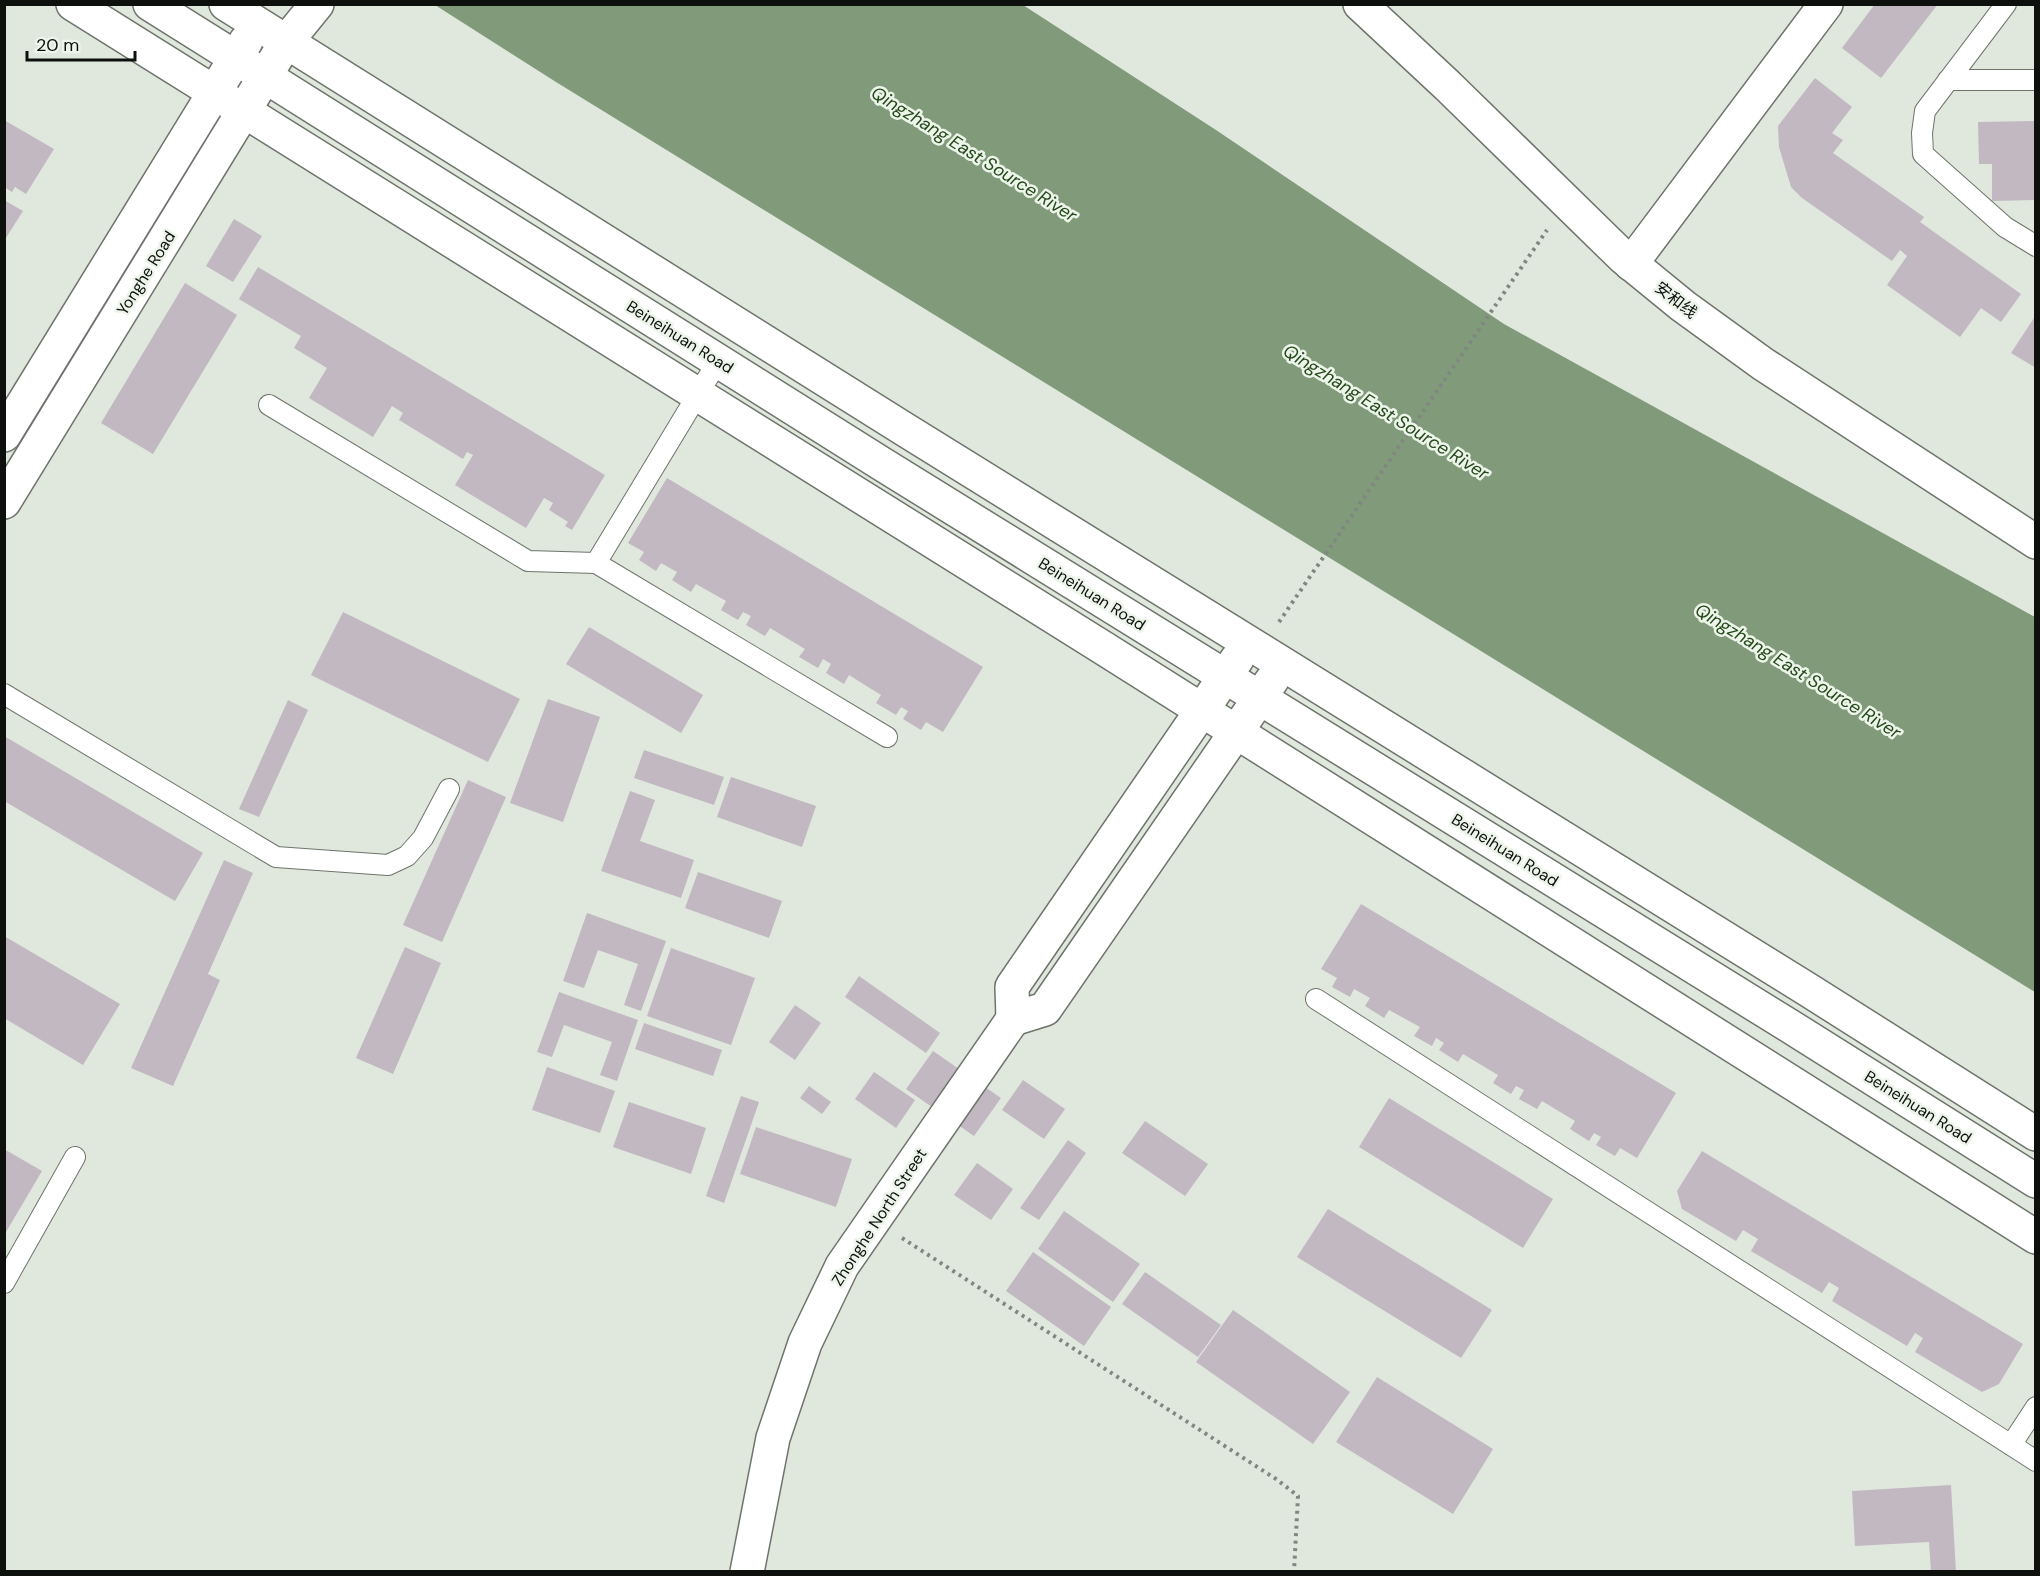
<svg xmlns="http://www.w3.org/2000/svg" width="2040" height="1576" viewBox="0 0 2040 1576" font-family="'DM Sans','Noto Sans SC',sans-serif">
<style>
.water{fill:#819a7a}
.building{fill:#c1b8c1}
.lines{fill:none;stroke-linecap:round;stroke-linejoin:round}
.lane-casing{stroke:#6e746c;stroke-width:22}
.street-casing{stroke:#6e746c;stroke-width:36}
.secondary-casing{stroke:#6e746c;stroke-width:36}
.path{stroke:#818780;stroke-width:4;stroke-dasharray:3 4.5;stroke-linecap:butt}
.lane{stroke:#fff;stroke-width:20}
.street{stroke:#fff;stroke-width:33}
.secondary{stroke:#fff;stroke-width:33}
.labels{text-anchor:middle;dominant-baseline:central;stroke-width:5;stroke-linejoin:round;paint-order:stroke}
.street-label{font-size:16px;fill:#0e100d;stroke:#edf5eb}
.water-label{font-size:18px;font-style:italic;fill:#26491b;stroke:#edf5eb}
</style>
<rect width="100%" height="100%" fill="#e0e8de"/>
<!-- water -->
<polygon class="water" points="435,5 1023,5 1216,130 1504,324 2035,617 2035,992 556,82"/>
<!-- building -->
<g class="building">
<polygon points="1875,4 1938,4 1881,78 1842,48"/>
<polygon points="1815,78 1852,107 1832,133 1843,140 1833,153 1924,217 1920,222 2021,294 2001,322 1981,308 1960,337 1887,285 1907,256 1900,250 1892,261 1802,198 1791,187 1779,147 1778,126"/>
<polygon points="4,120 54,149 26,194 15,187 12,192 4,187"/>
<polygon points="2036,121 2036,200 1992,201 1992,164 1979,164 1978,122"/>
<polygon points="4,200 23,211 4,241"/>
<polygon points="234,219 262,236 233,282 206,266"/>
<polygon points="258,267 605,475 572,530 565,526 568,522 549,510 553,503 544,498 526,528 455,485 473,455 467,452 463,459 399,420 403,413 392,406 373,437 309,398 327,368 294,348 301,336 239,299"/>
<polygon points="185,283 237,315 153,454 101,423"/>
<polygon points="2036,315 2036,368 2011,353"/>
<polygon points="667,478 983,667 943,732 926,722 921,730 903,719 908,711 901,707 896,715 876,703 881,695 849,675 844,684 826,673 831,664 823,659 818,668 799,657 805,649 770,628 765,636 746,625 751,616 743,612 738,620 721,610 726,601 696,584 691,592 672,580 677,572 661,563 656,571 639,560 644,552 628,543"/>
<polygon points="343,612 520,699 488,762 311,675"/>
<polygon points="589,627 703,695 681,733 566,664"/>
<polygon points="548,699 600,717 563,822 510,803"/>
<polygon points="288,700 308,710 259,817 239,809"/>
<polygon points="4,736 203,853 175,901 4,801"/>
<polygon points="644,750 724,777 714,805 634,778"/>
<polygon points="731,777 816,806 802,847 717,817"/>
<polygon points="468,780 506,797 442,942 403,925"/>
<polygon points="630,791 655,800 640,841 694,860 681,898 601,871"/>
<polygon points="224,860 253,873 208,974 220,980 173,1086 131,1068"/>
<polygon points="698,872 782,901 769,938 685,908"/>
<polygon points="1361,904 1676,1093 1637,1158 1620,1148 1615,1156 1596,1145 1601,1137 1594,1133 1589,1141 1570,1129 1575,1121 1542,1101 1537,1109 1519,1099 1524,1090 1516,1086 1511,1094 1493,1083 1498,1075 1463,1054 1458,1062 1439,1050 1444,1043 1436,1038 1432,1046 1414,1036 1420,1027 1389,1010 1384,1018 1365,1006 1370,998 1354,989 1350,997 1332,987 1337,978 1321,969"/>
<polygon points="587,913 666,941 641,1011 624,1005 638,964 598,950 584,988 563,981"/>
<polygon points="4,936 120,1004 83,1065 4,1018"/>
<polygon points="405,947 441,963 393,1074 356,1058"/>
<polygon points="671,948 755,978 731,1045 647,1016"/>
<polygon points="859,976 940,1033 926,1053 845,997"/>
<polygon points="559,992 638,1020 617,1081 600,1075 612,1042 564,1025 552,1057 537,1052"/>
<polygon points="795,1005 821,1023 795,1060 769,1042"/>
<polygon points="644,1023 722,1050 713,1076 635,1049"/>
<polygon points="933,1051 1001,1098 974,1136 906,1089"/>
<polygon points="547,1067 615,1091 600,1133 532,1110"/>
<polygon points="874,1072 915,1100 896,1128 855,1099"/>
<polygon points="1023,1080 1065,1109 1044,1139 1002,1110"/>
<polygon points="809,1086 831,1102 822,1114 800,1098"/>
<polygon points="741,1096 759,1102 724,1203 706,1196"/>
<polygon points="1389,1098 1553,1199 1523,1248 1359,1147"/>
<polygon points="629,1102 706,1128 691,1174 613,1147"/>
<polygon points="1145,1121 1208,1164 1185,1196 1122,1153"/>
<polygon points="756,1127 852,1159 836,1207 740,1174"/>
<polygon points="1068,1140 1086,1153 1039,1220 1020,1208"/>
<polygon points="4,1149 42,1171 6,1232 4,1231"/>
<polygon points="1702,1151 2023,1344 1999,1384 1982,1392 1915,1352 1923,1338 1915,1333 1907,1346 1832,1301 1839,1288 1829,1282 1822,1293 1751,1251 1758,1239 1743,1230 1736,1241 1682,1209 1677,1191"/>
<polygon points="977,1163 1013,1189 991,1220 954,1195"/>
<polygon points="1328,1209 1492,1310 1461,1358 1297,1257"/>
<polygon points="1064,1211 1140,1264 1113,1302 1038,1249"/>
<polygon points="1033,1252 1111,1307 1084,1346 1006,1291"/>
<polygon points="1145,1272 1221,1325 1198,1357 1122,1304"/>
<polygon points="1233,1310 1350,1392 1313,1444 1196,1362"/>
<polygon points="1377,1377 1493,1449 1453,1514 1336,1442"/>
<polygon points="1951,1485 1956,1572 1931,1572 1929,1542 1855,1546 1852,1491"/>
</g>
<g class="lines">
<defs>
<g id="lane">
<polyline points="2006,4 1925,111 1922,133 1923,154 2005,227 2036,246"/>
<polyline points="1948,80 2036,80"/>
<polyline points="269,405 528,561 596,563 887,737"/>
<polyline points="596,563 718,361"/>
<polyline points="4,694 276,857 388,865 407,856 423,838 449,789"/>
<polyline points="1316,999 2036,1461"/>
<polyline points="4,1283 75,1157"/>
<polyline points="2011,1445 2036,1407"/>
</g>
<g id="street">
<polyline points="73,4 1105,649 2036,1237"/>
<polyline points="1631,264 1826,4"/>
</g>
<g id="secondary">
<polyline points="150,4 882,464 1788,1025 2036,1181"/>
<polyline points="226,4 904,429 1810,991 2036,1134"/>
<polyline points="1360,4 1448,86 1623,257 1683,306 1763,364 2036,542"/>
<polyline points="4,435 246,41"/>
<polyline points="4,502 286,42 317,4"/>
<polyline points="1013,1019 1045,1009 1272,680"/>
<polyline points="1013,1019 1012,987 1237,659"/>
<polyline points="747,1572 773,1438 805,1343 842,1266 1013,1019"/>
</g>
</defs>
<!-- lane casing -->
<use href="#lane" class="lane-casing"/>
<!-- street casing -->
<use href="#street" class="street-casing"/>
<!-- secondary casing -->
<use href="#secondary" class="secondary-casing"/>
<!-- path -->
<g class="path">
<polyline points="1279,622 1547,230"/>
<polyline points="902,1238 1276,1479 1298,1496 1294,1572"/>
</g>
<!-- lane -->
<use href="#lane" class="lane"/>
<!-- street -->
<use href="#street" class="street"/>
<!-- secondary -->
<use href="#secondary" class="secondary"/>
</g>
<g class="labels">
<!-- street labels -->
<g class="street-label">
<text transform="translate(146 273) rotate(-58)">Yonghe Road</text>
<text transform="translate(1676 300) rotate(38)">安和线</text>
<text transform="translate(680 337) rotate(32)">Beineihuan Road</text>
<text transform="translate(1092 594) rotate(32)">Beineihuan Road</text>
<text transform="translate(1505 850) rotate(32)">Beineihuan Road</text>
<text transform="translate(1918 1107) rotate(32)">Beineihuan Road</text>
<text transform="translate(879 1217) rotate(-57)">Zhonghe North Street</text>
</g>
<!-- water labels -->
<g class="water-label">
<text transform="translate(974 154) rotate(32)">Qingzhang East Source River</text>
<text transform="translate(1386 412) rotate(32)">Qingzhang East Source River</text>
<text transform="translate(1798 671) rotate(32)">Qingzhang East Source River</text>
</g>
</g>
<!-- border -->
<rect width="2040" height="1576" fill="none" stroke="#0e100d" stroke-width="12"/>
<!-- scale -->
<path d="M27 51v9h108v-9" fill="none" stroke="#0e100d" stroke-width="3"/>
<text x="36" y="51" font-size="18" fill="#0e100d" stroke="#edf5eb" stroke-width="4.5" paint-order="stroke">20 m</text>
</svg>
